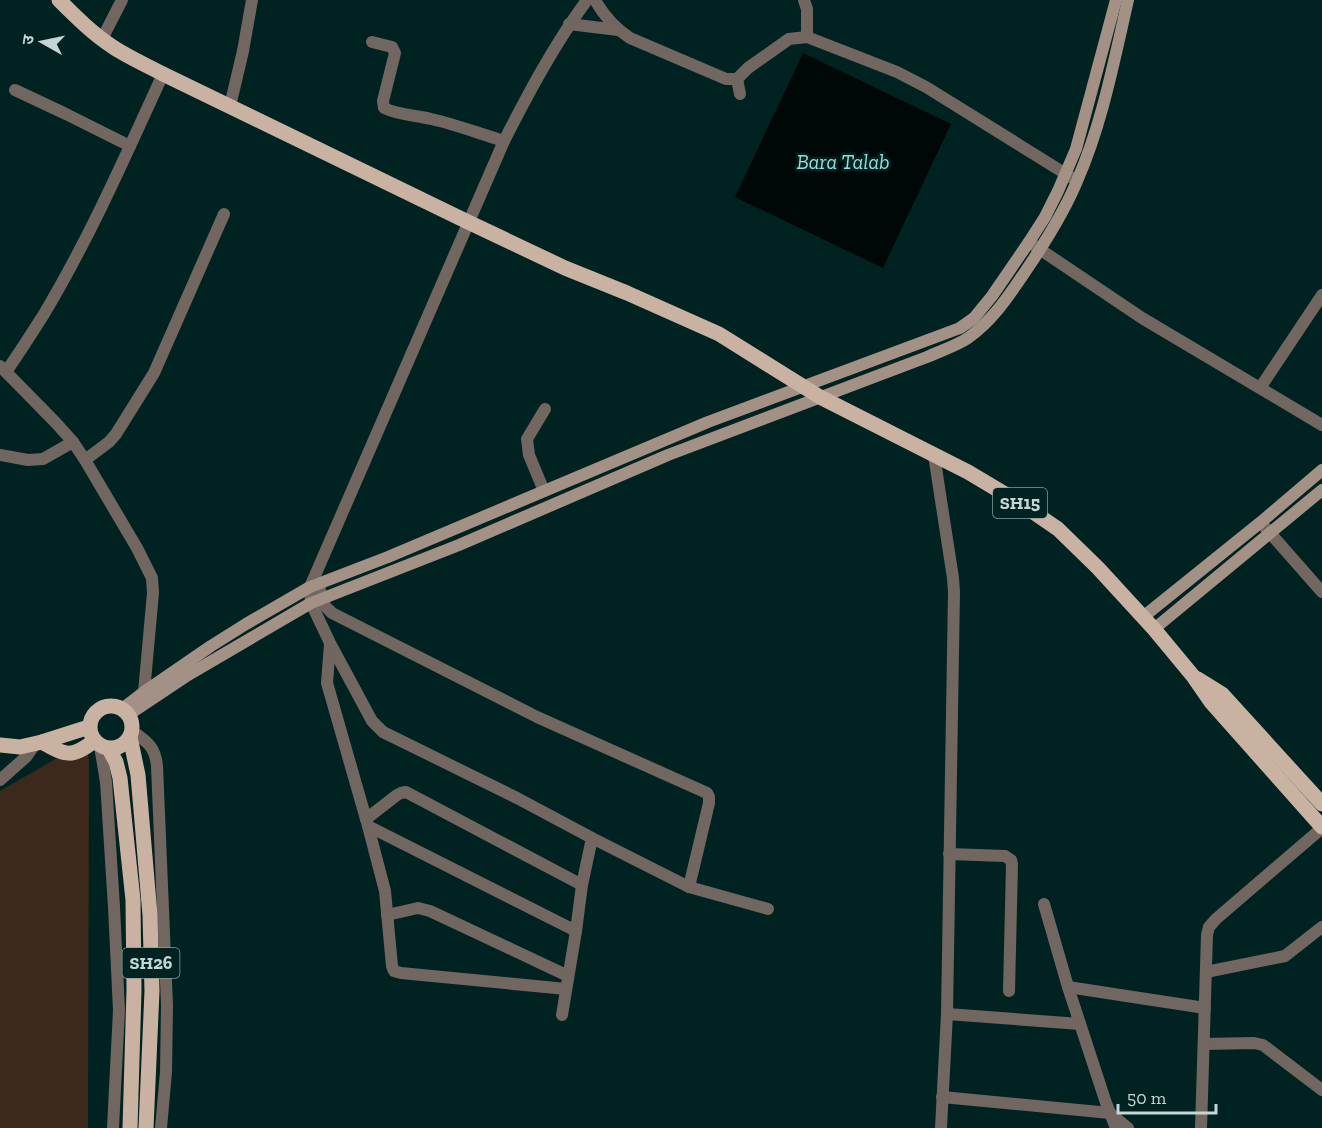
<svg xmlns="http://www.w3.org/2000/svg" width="1322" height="1128" viewBox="0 0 1322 1128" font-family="'Zilla Slab','Noto Sans Devanagari',serif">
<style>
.green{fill:#3d291c}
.water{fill:#000807}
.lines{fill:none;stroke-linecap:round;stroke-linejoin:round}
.minor{stroke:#726660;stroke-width:12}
.secondary{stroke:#a49186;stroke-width:12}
.primary{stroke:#cab2a3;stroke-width:15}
.labels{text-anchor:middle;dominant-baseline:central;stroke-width:5;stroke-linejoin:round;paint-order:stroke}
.shield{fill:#002321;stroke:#88a09f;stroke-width:1.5}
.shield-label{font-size:18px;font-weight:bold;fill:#c3d6d5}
.water-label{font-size:21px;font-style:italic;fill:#96dcd8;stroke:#002321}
</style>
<rect width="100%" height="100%" fill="#002321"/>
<!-- green -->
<polygon class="green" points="85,742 89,760 88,1128 0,1128 0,791"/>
<!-- water -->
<polygon class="water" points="803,53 951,124 883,268 735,197"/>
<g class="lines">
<!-- minor -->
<g class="minor">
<path d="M 587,0 C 554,45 529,92 504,141 L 310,587 L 311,603 L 330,643 L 372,721 L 383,732 L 517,798 L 592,838 L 689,887 L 768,909"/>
<path d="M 595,0 C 604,16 616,29 630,38 L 726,79 L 737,79 L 748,68 L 789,39 L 807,37 L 897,72 L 926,87 L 1074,179"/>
<polyline points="804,0 807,9 807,37"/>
<polyline points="569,24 618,30"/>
<polyline points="102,39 122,0"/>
<path d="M 372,42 L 392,47 L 395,53 L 383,101 L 384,108 C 398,115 415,115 431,119 C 455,124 480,134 504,141"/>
<polyline points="737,79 740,94"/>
<polyline points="15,90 66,114 130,146"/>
<polyline points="230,106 243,51 252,0"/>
<polyline points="1029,242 1142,318 1322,425"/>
<polyline points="0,366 56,423 73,442 85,460 137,548 152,578 153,593 144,692"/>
<path d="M 6,372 C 19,353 32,333 44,314 C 90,237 126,155 163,74"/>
<polyline points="1260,388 1322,295"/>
<polyline points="0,455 28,460 43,459 73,442"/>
<polyline points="934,455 953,578 954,592 947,1014 941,1128"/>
<polyline points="85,460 109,442 116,434 154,373 224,214"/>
<polyline points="544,491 529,455 527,439 545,409"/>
<polyline points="1263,525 1322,592"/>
<polyline points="318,584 325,606 332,613 537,717 707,793 709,797 709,803 689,887"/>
<polyline points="330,644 327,683 368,826 385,891 392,966 394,971 401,973 566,989"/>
<path d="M 132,731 C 147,742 155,746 157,766 L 167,1005 L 166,1072 L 161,1128"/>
<polyline points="100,746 106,782 114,907 119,1010 113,1128"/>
<polyline points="0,780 26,757 35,744"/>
<polyline points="366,819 397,795 401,793 406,792 582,885"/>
<polyline points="368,826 576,931"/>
<polyline points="949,854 1005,856 1011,860 1012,864 1009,991"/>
<polyline points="1044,904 1068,987 1106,1103 1116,1128"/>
<polyline points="387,915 418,908 430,911 568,976"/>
<polyline points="1206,972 1285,956 1322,927"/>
<polyline points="1068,987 1205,1008"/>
<polyline points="947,1014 1080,1024"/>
<polyline points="562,1015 576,931 582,885 592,838"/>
<polyline points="1204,1044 1254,1043 1263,1045 1322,1090"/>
<polyline points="942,1097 1110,1113 1128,1128"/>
<polyline points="1201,1128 1207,935 1209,927 1216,919 1322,828"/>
</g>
<!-- secondary -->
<g class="secondary">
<polyline points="1143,617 1261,522 1322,470"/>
<polyline points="1154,629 1322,490"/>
<polyline points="122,709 144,692 211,646 246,624 310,587 388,557 708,422 960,328 974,318 992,296 1029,242 1045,217 1058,191 1076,149 1116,0"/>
<path d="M 128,715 L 188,675 L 311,603 L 459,545 L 668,455 L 927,357 C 940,351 956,346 968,338 C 993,320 1008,297 1025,272 C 1044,244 1064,213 1077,181 C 1102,124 1114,61 1128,0"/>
</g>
<!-- primary -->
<g class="primary">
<path d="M 59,0 C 76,17 93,34 113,47 C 128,57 146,65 163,74 L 468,222 L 565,268 L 627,293 L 719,334 L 820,397 L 968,472 L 1020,503 L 1058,529 L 1098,568 L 1154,629 L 1193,676 L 1211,702 L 1322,827"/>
<polyline points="1198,679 1222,694 1322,804"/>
<circle cx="111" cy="727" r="21"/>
<polyline points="130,737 138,775 150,915 152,991 146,1128"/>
<path d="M 42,742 C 66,756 72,758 94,741"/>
<polyline points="0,745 20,747 42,742 89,727"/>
<polyline points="109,749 116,762 120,778 133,900 134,990 130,1128"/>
</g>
</g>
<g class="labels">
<!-- shield labels -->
<g class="shield">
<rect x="993" y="488" width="54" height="30" rx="4.5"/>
<rect x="122.5" y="948" width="57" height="30" rx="4.5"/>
</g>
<g class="shield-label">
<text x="1020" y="503">SH15</text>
<text x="151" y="963">SH26</text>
</g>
<!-- water labels -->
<g class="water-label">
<text x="843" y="161">Bara Talab</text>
</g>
</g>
<!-- north arrow -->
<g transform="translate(42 42) rotate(279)" stroke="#002321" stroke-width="4.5" paint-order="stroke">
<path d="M0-4.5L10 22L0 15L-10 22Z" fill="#c3d6d5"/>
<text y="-9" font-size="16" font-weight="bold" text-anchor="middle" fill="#c3d6d5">उ</text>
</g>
<!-- scale -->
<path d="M1118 1104v9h98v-9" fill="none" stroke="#c3d6d5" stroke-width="3"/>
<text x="1127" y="1104" font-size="18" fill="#c3d6d5" stroke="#002321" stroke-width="4.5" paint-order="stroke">50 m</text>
</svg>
